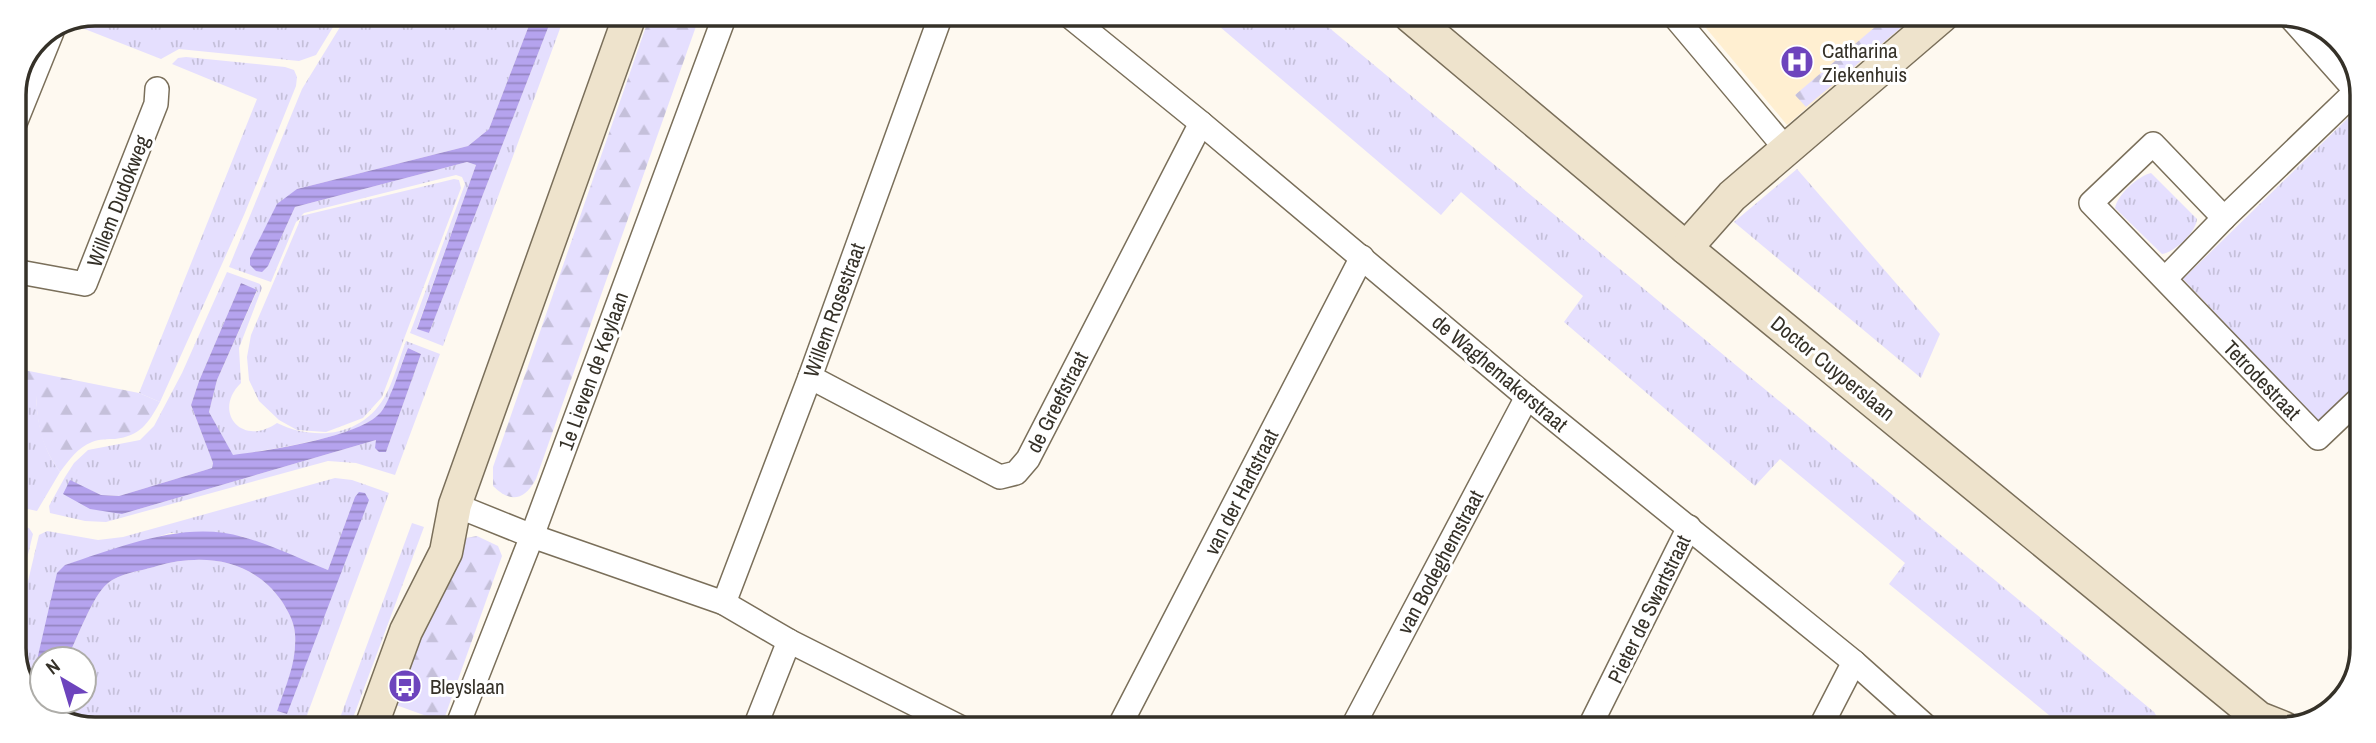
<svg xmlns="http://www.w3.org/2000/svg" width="2376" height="743" viewBox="0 0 2376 743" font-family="'Archivo Narrow',sans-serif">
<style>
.built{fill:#ffefd1}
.grass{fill:url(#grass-tufts);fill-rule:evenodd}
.forest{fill:url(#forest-firs)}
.water{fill:url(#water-rules)}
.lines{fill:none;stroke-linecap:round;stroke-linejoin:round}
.street-casing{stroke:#7a6f5a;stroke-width:26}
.secondary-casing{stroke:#7a6f5a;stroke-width:35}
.street{stroke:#fff;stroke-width:23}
.secondary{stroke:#eee3cc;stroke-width:32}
.labels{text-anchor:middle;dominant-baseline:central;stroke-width:6;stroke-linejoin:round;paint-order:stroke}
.poi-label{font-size:21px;fill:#353128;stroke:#fff;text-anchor:start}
.street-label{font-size:21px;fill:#353128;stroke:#fff}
.rim{fill:none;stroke:#353128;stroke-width:3.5}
</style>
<defs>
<pattern id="grass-tufts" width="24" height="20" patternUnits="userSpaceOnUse" patternTransform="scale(1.75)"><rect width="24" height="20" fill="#e5dffe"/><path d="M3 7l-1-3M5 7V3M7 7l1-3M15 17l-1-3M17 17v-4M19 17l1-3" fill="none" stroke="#c5c0da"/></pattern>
<pattern id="forest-firs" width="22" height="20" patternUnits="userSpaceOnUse" patternTransform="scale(1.75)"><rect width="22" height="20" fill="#e5dffe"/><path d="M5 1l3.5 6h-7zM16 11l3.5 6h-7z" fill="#c5c0da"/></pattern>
<pattern id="water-rules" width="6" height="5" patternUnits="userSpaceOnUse" patternTransform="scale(1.75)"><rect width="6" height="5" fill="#b5a3ee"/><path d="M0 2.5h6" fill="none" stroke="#9485c1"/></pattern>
</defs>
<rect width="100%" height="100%" fill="#fef9f0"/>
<!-- built -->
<polygon class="built" points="1696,16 1915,16 1787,125"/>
<!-- grass -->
<g class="grass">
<polygon points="95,14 341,14 316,55 299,61 179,49 161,59 72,24"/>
<polygon points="348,14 533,15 489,129 468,146 297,189 268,266 295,207 467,162 476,165 417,328 429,333 553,15 565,15 443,346 410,333 465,184 462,177 456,175 304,213 301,216 454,179 459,180 461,188 382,397 363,418 326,432 297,430 279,420 259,401 249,380 247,357 251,335 301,218 296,222 271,282 229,267 302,89"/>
<polygon points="1206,15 1315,16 2154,712 2159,720 2150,729 2066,729 1889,584 1905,563 1780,459 1755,486 1564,322 1583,296 1461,192 1441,215"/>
<polygon points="186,57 285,67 294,70 297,77 296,86 244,215 160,402 139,393 257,99 172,64 178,58"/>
<polygon points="2348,118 2362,125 2360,386 2321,424 2183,279"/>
<polygon points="1797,169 1940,334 1921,378 1734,222"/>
<path d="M 2151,173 L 2197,219 C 2196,232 2175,252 2162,254 L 2115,208 C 2117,195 2138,176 2151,173 Z"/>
<path d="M 227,272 L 260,284 L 262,288 L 239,348 L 241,383 C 212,411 241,448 277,423 C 314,441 361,437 384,398 C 394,381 399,359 406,341 L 440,354 L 395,475 L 356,463 L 328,461 L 106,522 L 85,521 L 50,513 L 49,506 L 65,477 L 74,463 L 88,450 L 140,440 L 154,426 L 182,373 ZM 241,283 L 257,291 L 217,380 L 209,412 L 233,456 C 267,449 361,438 381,412 C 394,397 399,366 408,348 L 421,354 L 386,452 L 376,440 L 122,514 L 70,481 L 101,495 L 119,496 L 212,468 L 213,463 L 191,405 L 199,381 Z"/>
<path d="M 14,391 L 36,395 C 38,426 42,447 60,472 L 37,511 L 14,506 Z"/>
<path d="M 335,478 L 352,480 L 389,493 L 303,726 L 74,726 L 31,698 L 29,693 L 40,702 L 84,701 L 84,659 L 67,659 C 76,641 93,595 107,584 C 119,573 142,571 157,566 C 203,553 252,559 281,600 C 288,611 294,621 295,634 C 297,662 287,685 277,711 L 287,714 L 355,497 L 328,570 L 241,536 L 170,533 L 65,565 L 28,689 L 14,653 L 14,640 L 39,535 L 47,531 L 98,540 L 123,537 Z"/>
<polygon points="412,523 424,527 350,726 337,726"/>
<polygon points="14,525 29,528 33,534 14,611"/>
</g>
<!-- forest -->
<g class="forest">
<path d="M 650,15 L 700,15 L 536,479 C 524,501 510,503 493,486 L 493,467 Z"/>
<polygon points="1888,16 1915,16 1806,107 1795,95"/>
<path d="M 14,368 L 139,393 L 160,402 C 148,424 140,436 115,439 C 108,439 99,439 92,442 C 77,448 70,459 60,472 C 41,445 38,428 36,396 L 14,391 Z"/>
<polygon points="477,536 498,546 502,556 443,722 396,705 450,558 466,538"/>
</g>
<!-- water -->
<g class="water">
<polygon points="533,15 553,15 429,333 417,329 476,165 467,162 295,207 268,266 262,272 256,271 250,265 250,258 277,204 297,189 468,146 489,129"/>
<path d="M 241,283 L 257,290 L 217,380 L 209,412 L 233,455 C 265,451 361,437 381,412 C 391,400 401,364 408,348 L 421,354 L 386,452 L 379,452 L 375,448 L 376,440 L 122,514 L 90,509 L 63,494 L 70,480 L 101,495 L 119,496 L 212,468 L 213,463 L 191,405 L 199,381 Z"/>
<path d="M 359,492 L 365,493 L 369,500 L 287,714 L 277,711 C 286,685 297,662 295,634 C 294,621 288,611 281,600 C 252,559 203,553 157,566 C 142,571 119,573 107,584 C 93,595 76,641 67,659 L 42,659 L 42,701 L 50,701 L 40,702 L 29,693 L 30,678 L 34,673 L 57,573 L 65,565 C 121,547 184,520 243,537 C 272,545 300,559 328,570 L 355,497 Z"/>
</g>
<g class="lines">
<defs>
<g id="street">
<polyline points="1068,15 1201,123 1527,397 1854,662 1929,729"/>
<polyline points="1674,16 1786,149"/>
<polyline points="2290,17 2356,91 2362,94"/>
<polyline points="14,126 52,32"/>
<polyline points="2224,218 2153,144 2091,203 2318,438 2360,398"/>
<polyline points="14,271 85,284 156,104 157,89"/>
<polyline points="2165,279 2224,218 2356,91"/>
<polyline points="810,377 1000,477 1016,473 1028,459 1201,123"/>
<polyline points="455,505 532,536 724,603 789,641 960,727"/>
<polyline points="724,603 810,377 941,15"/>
<polyline points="457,727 532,536 725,15"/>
<polyline points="755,727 789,641"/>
<polyline points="1119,727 1362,257"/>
<polyline points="1352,728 1527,397"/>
<polyline points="1589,728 1689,527"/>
<polyline points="1820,728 1854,662"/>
</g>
<g id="secondary">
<polyline points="1410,16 1686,248 2259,718 2284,728"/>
<polyline points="1686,248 1732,196 1942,16"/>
<polyline points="371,727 406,631 446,552 455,505 630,15"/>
</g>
</defs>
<!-- street casing -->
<use href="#street" class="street-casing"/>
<!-- secondary casing -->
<use href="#secondary" class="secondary-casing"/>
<!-- street -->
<use href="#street" class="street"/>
<!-- secondary -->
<use href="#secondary" class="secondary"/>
</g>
<!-- icons -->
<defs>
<symbol id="hospital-disc" viewBox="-11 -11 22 22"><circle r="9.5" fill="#6d44bd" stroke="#fff"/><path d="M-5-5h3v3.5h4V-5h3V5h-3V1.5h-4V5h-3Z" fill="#fff"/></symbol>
<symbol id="bus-disc" viewBox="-11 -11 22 22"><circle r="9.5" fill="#6d44bd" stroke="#fff"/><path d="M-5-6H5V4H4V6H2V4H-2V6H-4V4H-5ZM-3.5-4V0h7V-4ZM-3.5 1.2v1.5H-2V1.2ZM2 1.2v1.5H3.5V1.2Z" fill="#fff"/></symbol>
</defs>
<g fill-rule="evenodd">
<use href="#hospital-disc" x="1778" y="43" width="38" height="38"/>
<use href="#bus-disc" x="386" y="667" width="38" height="38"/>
</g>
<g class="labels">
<!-- poi labels -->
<g class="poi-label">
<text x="1822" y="50">Catharina<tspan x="1822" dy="24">Ziekenhuis</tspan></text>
<text x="430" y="686">Bleyslaan</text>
</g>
<!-- street labels -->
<g class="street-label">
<text transform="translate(118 201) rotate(-69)">Willem Dudokweg</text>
<text transform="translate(834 310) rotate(-70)">Willem Rosestraat</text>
<text transform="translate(1833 368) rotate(39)">Doctor Cuyperslaan</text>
<text transform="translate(593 371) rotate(-70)">1e Lieven de Keylaan</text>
<text transform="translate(1500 373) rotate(40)">de Waghemakerstraat</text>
<text transform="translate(2262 380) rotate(46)">Tetrodestraat</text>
<text transform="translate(1057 402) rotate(-63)">de Greefstraat</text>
<text transform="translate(1241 492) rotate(-63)">van der Hartstraat</text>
<text transform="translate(1440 562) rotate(-62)">van Bodeghemstraat</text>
<text transform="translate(1649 609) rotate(-64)">Pieter de Swartstraat</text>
</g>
</g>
<!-- crop -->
<path d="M0 0H2376V743H0ZM95 26H2281A69 69 0 0 1 2350 95V648A69 69 0 0 1 2281 717H95A69 69 0 0 1 26 648V95A69 69 0 0 1 95 26Z" fill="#fff" fill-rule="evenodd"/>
<path class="rim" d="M95 26H2281A69 69 0 0 1 2350 95V648A69 69 0 0 1 2281 717H95A69 69 0 0 1 26 648V95A69 69 0 0 1 95 26Z"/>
<!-- north arrow -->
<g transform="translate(63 680) rotate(322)"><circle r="33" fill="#ffffff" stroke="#aeada9" stroke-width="2"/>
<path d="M0-5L12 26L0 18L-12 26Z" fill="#6d44bd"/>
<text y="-10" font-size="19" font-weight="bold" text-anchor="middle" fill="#353128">N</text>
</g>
</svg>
